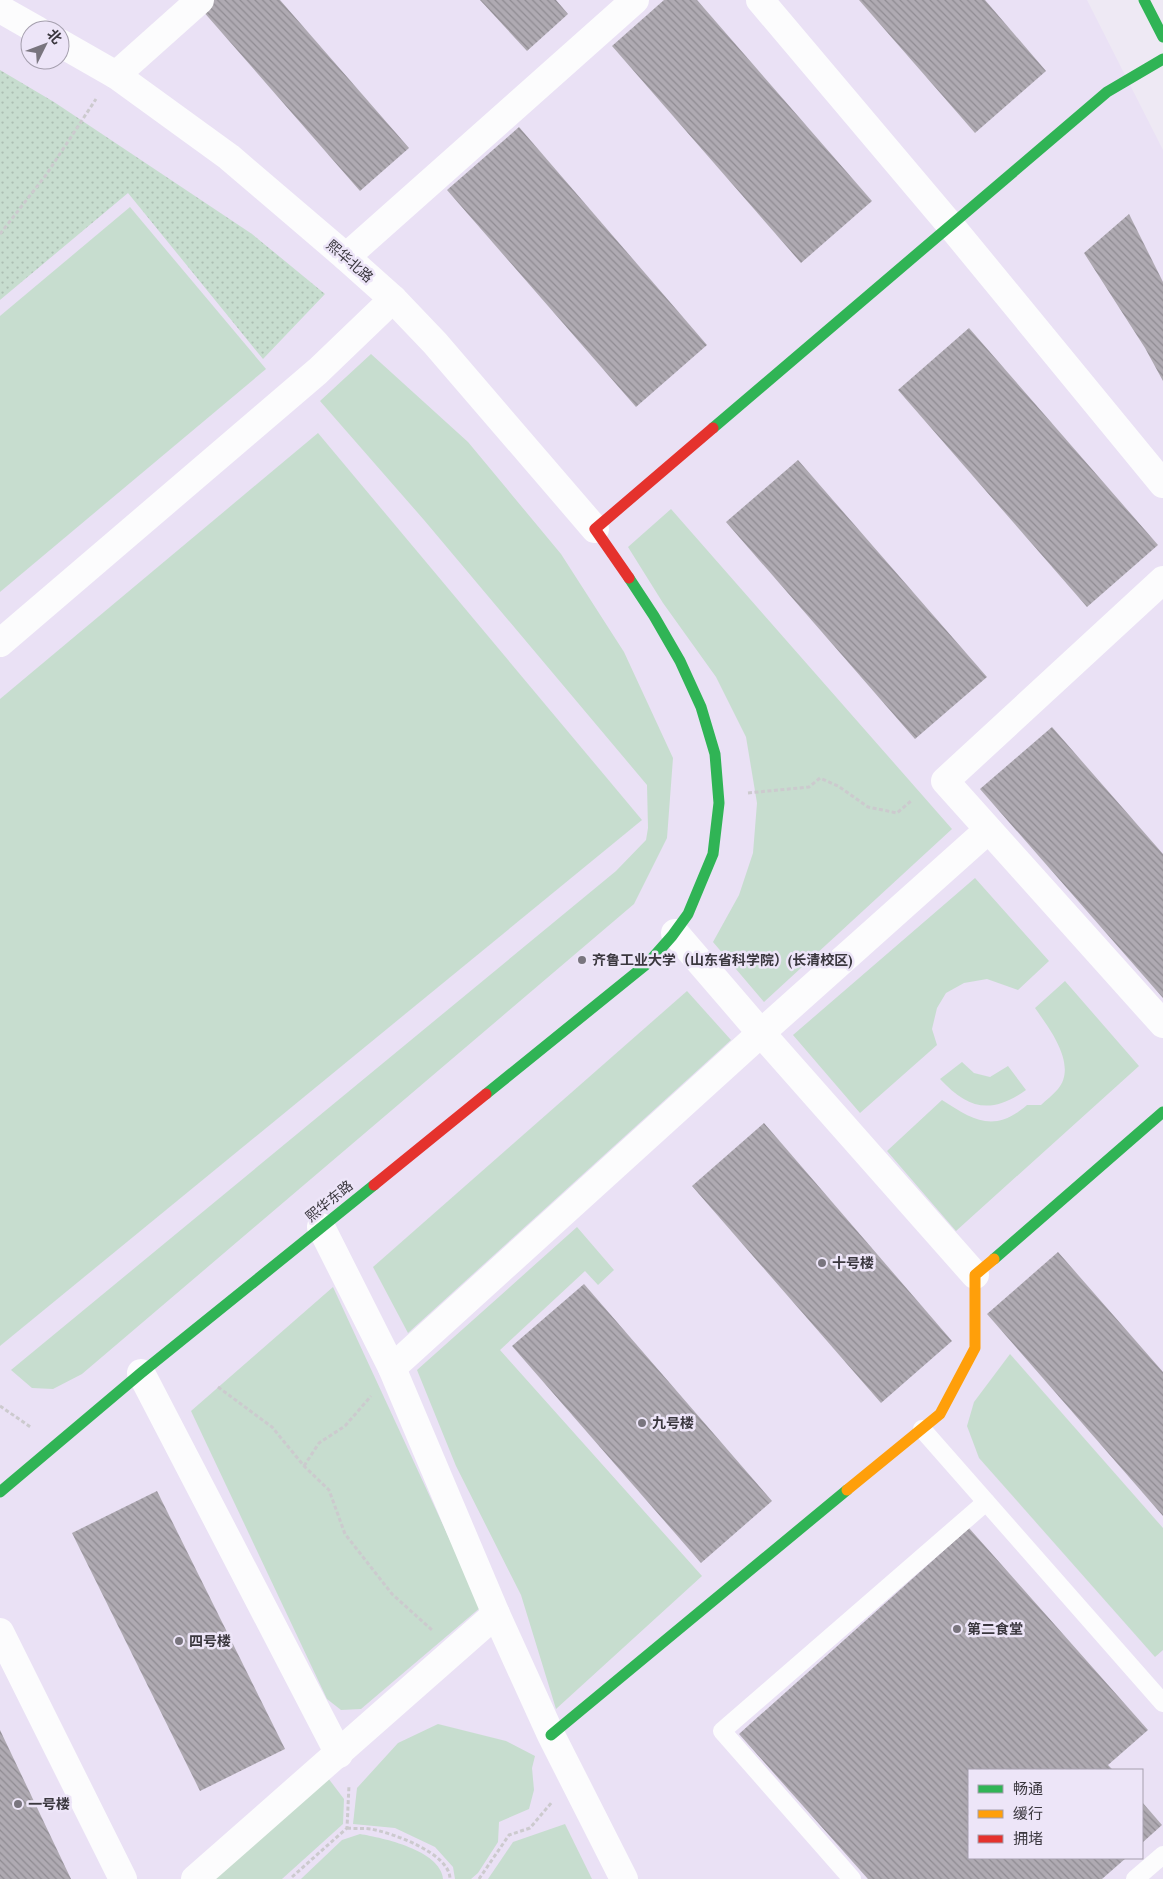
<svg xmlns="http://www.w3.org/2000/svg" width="1163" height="1879" viewBox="0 0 1163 1879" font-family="Lora,'Noto Sans SC',serif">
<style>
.built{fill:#eae1f5;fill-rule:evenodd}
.grass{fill:#c7ddcf}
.park{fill:url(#park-dots)}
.building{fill:url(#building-back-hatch)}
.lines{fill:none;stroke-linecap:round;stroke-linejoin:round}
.path{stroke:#cccace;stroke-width:3;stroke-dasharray:4 2.5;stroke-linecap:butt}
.lane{stroke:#fcfcfd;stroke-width:18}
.street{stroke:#fcfcfd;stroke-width:28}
.fast{stroke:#30b455;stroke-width:11}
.slow{stroke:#ff9f0a;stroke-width:11}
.jam{stroke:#e5322d;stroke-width:11}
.poi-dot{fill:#79757e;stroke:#ede5f8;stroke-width:2}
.labels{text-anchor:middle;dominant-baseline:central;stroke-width:5;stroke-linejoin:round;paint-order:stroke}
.street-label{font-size:14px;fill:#3a373e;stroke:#ede5f8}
.poi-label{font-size:14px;font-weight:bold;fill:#3a373e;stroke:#ede5f8;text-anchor:start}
</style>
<defs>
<pattern id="park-dots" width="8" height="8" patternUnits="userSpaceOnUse" patternTransform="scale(1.25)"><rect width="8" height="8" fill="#c7ddcf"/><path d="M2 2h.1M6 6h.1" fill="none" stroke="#acbeb3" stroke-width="1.8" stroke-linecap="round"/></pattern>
<pattern id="building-back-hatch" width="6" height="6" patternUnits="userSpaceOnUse" patternTransform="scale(1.25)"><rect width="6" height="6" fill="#afaab2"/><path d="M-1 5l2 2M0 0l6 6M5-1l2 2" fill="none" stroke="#8f8b92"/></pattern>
</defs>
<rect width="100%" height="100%" fill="#eee9f4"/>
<!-- built -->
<path class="built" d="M 0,0 L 1087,0 L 1163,150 L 1163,1879 L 0,1879 ZM 30,30 L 60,30 L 60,60 L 30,60 ZM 969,1770 L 1142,1770 L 1142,1858 L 969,1858 Z"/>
<!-- grass -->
<g class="grass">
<polygon points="130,207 266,369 0,592 0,316"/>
<polygon points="371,354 468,442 561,554 624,652 673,758 667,838 634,904 82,1374 53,1389 32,1388 11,1370 616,871 646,840 648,828 647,785 424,520 320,401"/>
<polygon points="318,433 642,820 0,1346 0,699"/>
<polygon points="671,509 952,829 764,1002 713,942 739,895 753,853 757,803 746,737 716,677 663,603 628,547"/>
<polygon points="975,878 1049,961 1018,990 987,979 964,983 946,993 937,1008 932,1029 937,1045 860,1113 793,1035"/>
<path d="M 1065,981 L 1139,1066 L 956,1231 L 887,1151 L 942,1100 C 973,1120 994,1134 1027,1105 L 1041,1105 C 1046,1100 1053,1095 1058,1089 C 1078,1065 1049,1028 1035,1008 Z"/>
<polygon points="687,991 731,1040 408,1333 373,1267"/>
<path d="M 962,1062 L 974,1073 L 990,1077 L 1008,1066 L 1026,1090 C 991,1115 968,1109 940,1079 Z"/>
<polygon points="577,1227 614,1270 598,1285 585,1271 500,1350 702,1576 556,1709 521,1595 456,1466 417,1370"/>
<polygon points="333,1287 481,1607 361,1709 341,1710 327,1699 191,1411"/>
<polygon points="1010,1354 1163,1528 1163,1650 1155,1657 979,1458 967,1426 974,1402"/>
<polygon points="438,1724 506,1741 535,1756 532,1768 534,1790 529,1809 499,1822 498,1842 478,1873 471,1879 455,1879 453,1867 435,1847 395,1828 353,1824 357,1788 398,1743"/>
<polygon points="325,1774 344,1799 343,1824 282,1879 205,1879"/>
<polygon points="565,1824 592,1879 488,1879 513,1842"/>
<path d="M 360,1834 C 383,1838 440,1850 443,1879 L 301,1879 L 342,1840 Z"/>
</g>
<!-- park -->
<polygon class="park" points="0,70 54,102 252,234 325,294 263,359 128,193 0,300"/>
<!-- building -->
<g class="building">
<polygon points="213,0 280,0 409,148 360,191 202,10"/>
<polygon points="480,0 556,0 568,14 527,51"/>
<polygon points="664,0 697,0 872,201 801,263 612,46"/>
<polygon points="859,0 985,0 1046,71 975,133"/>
<polygon points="519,127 707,345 636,407 447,190"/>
<polygon points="1129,214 1163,282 1163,381 1145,348 1084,253"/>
<polygon points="969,328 1158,545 1087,607 898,390"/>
<polygon points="798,460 987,677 915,739 726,522"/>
<polygon points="1052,727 1163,854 1163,998 980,789"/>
<polygon points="764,1123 952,1341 881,1403 692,1186"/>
<polygon points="1058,1252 1163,1372 1163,1516 987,1314"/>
<polygon points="584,1284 772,1501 701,1563 512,1346"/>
<polygon points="157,1491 285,1749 200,1791 72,1533"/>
<polygon points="969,1528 1148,1730 1108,1765 1113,1770 969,1770 969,1858 1126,1858 1102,1879 868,1879 739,1734"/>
<polygon points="0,1730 71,1879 0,1879"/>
<polygon points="1142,1802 1162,1825 1142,1843"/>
</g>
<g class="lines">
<!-- path -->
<g class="path">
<polyline points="0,234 46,175 96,99"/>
<polyline points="748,793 809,787 820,778 838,786 868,807 897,813 911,801"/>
<polyline points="218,1387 272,1427 304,1466 329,1490 345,1534 392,1594 432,1630"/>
<polyline points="0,1406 32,1428"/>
<polyline points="304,1466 319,1443 345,1426 371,1396"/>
<path d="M 347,1828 C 355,1829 363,1828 371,1829 C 392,1833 450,1853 450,1879"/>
<polyline points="292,1877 347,1828 349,1785"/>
<polyline points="479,1879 509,1835 530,1828 552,1802"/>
</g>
<!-- lane -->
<g class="lane">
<polyline points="922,1429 1163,1703"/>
<polyline points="852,1879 722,1731 986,1502"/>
<polyline points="1135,1879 1163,1855"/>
</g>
<!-- street -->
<g class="street">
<polyline points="760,0 951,226 1163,484"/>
<polyline points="0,9 37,30"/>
<polyline points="60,43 116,75 229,157 346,257 393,299 435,343 595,529"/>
<polyline points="116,75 200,0"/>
<polyline points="346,257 635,0"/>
<polyline points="1163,580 945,781 1163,1024"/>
<polyline points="0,643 318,371 393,299"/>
<polyline points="675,933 761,1033 975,1275"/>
<polyline points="321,1227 392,1368 496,1614 551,1735 624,1879"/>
<polyline points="392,1368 761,1033 988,830"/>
<polyline points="141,1373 339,1754"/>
<polyline points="0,1632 123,1879"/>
<polyline points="195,1879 496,1614"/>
</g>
<!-- fast -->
<g class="fast">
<polyline points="1144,0 1163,37"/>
<polyline points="713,428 1107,92 1163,59"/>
<polyline points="486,1094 648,963 672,936 688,914 713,854 719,803 715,754 701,707 680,661 654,616 629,578"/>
<polyline points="994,1259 1163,1112"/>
<polyline points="0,1492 141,1373 374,1185"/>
<polyline points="551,1735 847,1490"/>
</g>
<!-- slow -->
<polyline class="slow" points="847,1490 940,1414 975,1348 975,1275 994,1259"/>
<!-- jam -->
<g class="jam">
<polyline points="629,578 595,529 713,428"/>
<polyline points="374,1185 486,1094"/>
</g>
</g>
<!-- markers -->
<g class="poi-dot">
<circle cx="582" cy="960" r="5"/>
<circle cx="822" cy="1263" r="5"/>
<circle cx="642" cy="1423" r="5"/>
<circle cx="957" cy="1629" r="5"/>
<circle cx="179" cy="1641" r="5"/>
<circle cx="18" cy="1804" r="5"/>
</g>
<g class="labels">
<!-- street labels -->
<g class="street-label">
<text transform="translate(350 261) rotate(41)">熙华北路</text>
<text transform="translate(329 1201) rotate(-39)">熙华东路</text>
</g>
<!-- poi labels -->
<g class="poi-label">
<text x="592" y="960">齐鲁工业大学（山东省科学院）(长清校区)</text>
<text x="832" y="1263">十号楼</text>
<text x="652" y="1423">九号楼</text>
<text x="967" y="1629">第二食堂</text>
<text x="189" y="1641">四号楼</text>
<text x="28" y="1804">一号楼</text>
</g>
</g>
<!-- legend -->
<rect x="968" y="1769" width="175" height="90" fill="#ede5f8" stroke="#a59fae"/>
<rect x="978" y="1785" width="25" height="8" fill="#30b455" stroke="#a59fae"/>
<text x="1013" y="1794" font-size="15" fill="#3a373e">畅通</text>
<rect x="978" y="1810" width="25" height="8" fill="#ff9f0a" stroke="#a59fae"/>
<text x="1013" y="1819" font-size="15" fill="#3a373e">缓行</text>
<rect x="978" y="1835" width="25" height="8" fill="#e5322d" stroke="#a59fae"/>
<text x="1013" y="1844" font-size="15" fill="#3a373e">拥堵</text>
<!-- north arrow -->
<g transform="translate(45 45) rotate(48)"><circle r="24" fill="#ede5f8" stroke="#a59fae"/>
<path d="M0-4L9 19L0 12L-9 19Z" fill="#79757e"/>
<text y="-8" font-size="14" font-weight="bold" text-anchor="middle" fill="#3a373e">北</text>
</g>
</svg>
